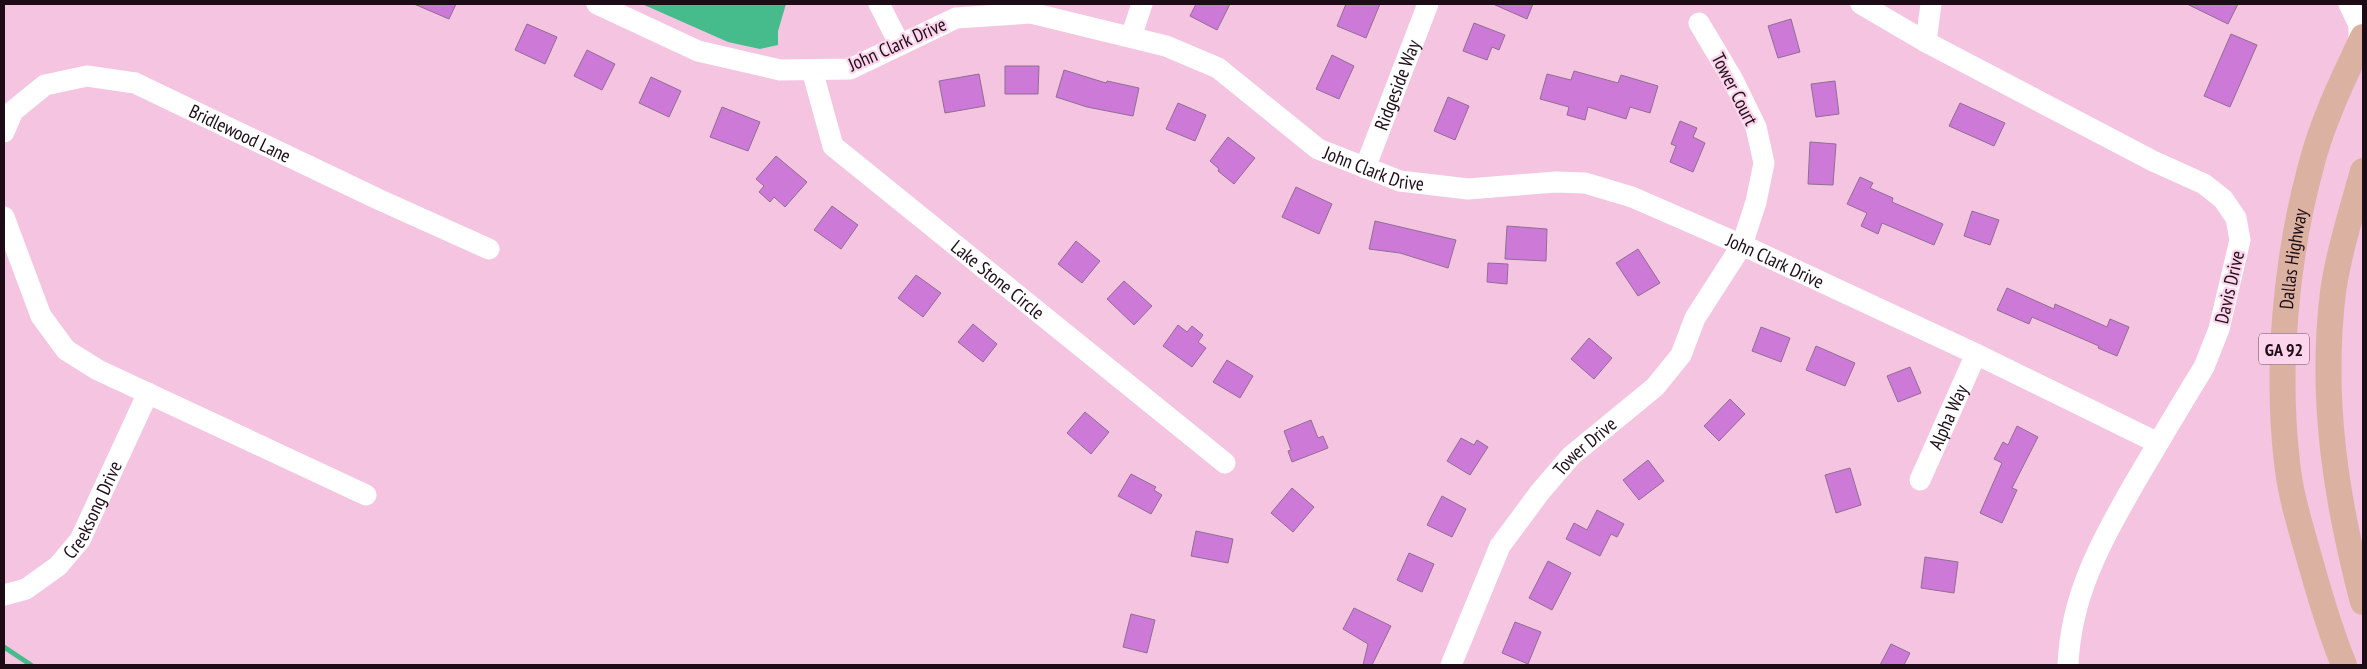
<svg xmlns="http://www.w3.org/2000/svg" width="2367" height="669" viewBox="0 0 2367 669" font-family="'PT Sans Narrow',sans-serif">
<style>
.water{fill:#46bc8c}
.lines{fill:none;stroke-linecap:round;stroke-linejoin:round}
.stream{stroke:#46bc8c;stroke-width:5}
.building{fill:#cd79d8;stroke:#8f6f93}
.minor{stroke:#fff;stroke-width:21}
.major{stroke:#dbb2a1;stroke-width:26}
.labels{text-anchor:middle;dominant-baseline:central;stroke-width:4.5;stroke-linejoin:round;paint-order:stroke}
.shield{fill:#fcd4eb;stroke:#604856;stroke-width:1}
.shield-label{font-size:18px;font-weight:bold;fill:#1d0c16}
.street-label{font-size:19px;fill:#1d0c16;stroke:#fcd4eb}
</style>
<rect width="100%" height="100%" fill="#f4c4e0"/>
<!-- water -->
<polygon class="water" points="642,4 786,4 778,31 778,45 760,49 728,42"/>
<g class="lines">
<!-- stream -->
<polyline class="stream" points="4,647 31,665"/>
</g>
<!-- building -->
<g class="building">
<polygon points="414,4 456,4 449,19"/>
<polygon points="1196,4 1230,4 1217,30 1190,16"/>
<polygon points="1346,4 1380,4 1366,38 1337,26"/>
<polygon points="1493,4 1533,4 1527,19"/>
<polygon points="2187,4 2238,4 2228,24"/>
<polygon points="1791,19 1800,52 1778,58 1768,26"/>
<polygon points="1474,23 1505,35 1499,50 1492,47 1487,60 1463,51"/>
<polygon points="527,24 557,37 545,64 515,50"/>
<polygon points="2231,34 2257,45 2230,107 2204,96"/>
<polygon points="587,50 615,64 602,90 574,76"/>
<polygon points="1332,55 1354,66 1339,99 1316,89"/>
<polygon points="1005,66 1039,66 1038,94 1005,94"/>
<polygon points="1064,70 1106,83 1107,81 1139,88 1133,116 1087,107 1056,97"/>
<polygon points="1574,71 1618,83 1621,75 1658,86 1650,113 1630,107 1626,119 1588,107 1585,120 1567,115 1569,107 1540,99 1547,74 1571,80"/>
<polygon points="979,74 985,106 945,113 939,81"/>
<polygon points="651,77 681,91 669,117 639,103"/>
<polygon points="1835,81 1839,114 1816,117 1811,84"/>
<polygon points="1448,97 1469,106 1455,140 1434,131"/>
<polygon points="1178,103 1206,115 1195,141 1166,129"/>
<polygon points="1960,103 2005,123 1994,146 1949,126"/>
<polygon points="722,107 760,122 748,151 710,137"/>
<polygon points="1680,121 1697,128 1693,137 1705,143 1693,172 1670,162 1676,146 1671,144"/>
<polygon points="1228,137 1255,158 1234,184 1218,171 1219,169 1210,161"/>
<polygon points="1810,142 1836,144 1833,185 1808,184"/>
<polygon points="776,156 807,182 785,207 774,197 770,202 759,192 764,186 756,179"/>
<polygon points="1860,177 1873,183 1870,188 1893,198 1892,202 1943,224 1934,245 1882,223 1878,234 1861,226 1867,213 1847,204"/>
<polygon points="1296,187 1332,204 1319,234 1282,217"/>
<polygon points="832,206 858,225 841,249 814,230"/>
<polygon points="1972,211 1999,220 1990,245 1964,236"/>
<polygon points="1375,221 1456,240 1448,268 1400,253 1369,249"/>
<polygon points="1507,226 1547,229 1546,261 1505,259"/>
<polygon points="1076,241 1100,261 1082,283 1058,264"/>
<polygon points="1638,249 1660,283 1638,296 1616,263"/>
<polygon points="1488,263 1508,264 1507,284 1487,282"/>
<polygon points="916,275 941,293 923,317 898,298"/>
<polygon points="1124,281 1152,306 1134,325 1107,299"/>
<polygon points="2007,288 2054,309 2055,304 2107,327 2110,319 2129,327 2117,356 2098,348 2099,346 2032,317 2029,324 1997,310"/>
<polygon points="973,324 997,344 983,362 958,342"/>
<polygon points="1178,325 1187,332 1192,326 1203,335 1198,342 1206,348 1192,367 1163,346"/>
<polygon points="1761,327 1790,338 1781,362 1752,351"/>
<polygon points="1589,338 1612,358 1594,379 1571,359"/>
<polygon points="1816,346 1855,363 1845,386 1806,370"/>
<polygon points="1227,360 1253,376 1240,398 1213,382"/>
<polygon points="1910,367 1921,393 1898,402 1887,376"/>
<polygon points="1730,399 1745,414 1719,441 1704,426"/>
<polygon points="1085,412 1109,432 1091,454 1067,433"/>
<polygon points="1311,420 1318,438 1323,436 1328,448 1292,462 1288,451 1291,450 1284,431"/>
<polygon points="2017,426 2038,437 2012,488 2017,490 2002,523 1980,513 2002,463 1994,459 2003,442 2008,445"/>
<polygon points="1461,438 1474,445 1477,440 1488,447 1470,475 1447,461"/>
<polygon points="1648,460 1664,481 1639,500 1623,480"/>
<polygon points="1850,468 1861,505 1836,513 1825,475"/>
<polygon points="1131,474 1156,487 1154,490 1162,495 1151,514 1118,496"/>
<polygon points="1292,488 1314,507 1293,532 1271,513"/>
<polygon points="1442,496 1466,509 1452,537 1427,525"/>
<polygon points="1597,510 1624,524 1617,537 1611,534 1600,556 1566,539 1574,523 1587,530"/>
<polygon points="1196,531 1233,539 1228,563 1191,556"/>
<polygon points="1409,553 1434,564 1422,592 1397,580"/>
<polygon points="1925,557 1958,562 1954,593 1921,588"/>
<polygon points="1548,561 1571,573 1552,610 1529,598"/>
<polygon points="1354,608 1391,626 1372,665 1363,665 1368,644 1343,629"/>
<polygon points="1131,614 1155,620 1147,653 1123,647"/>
<polygon points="1515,622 1541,632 1528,664 1502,653"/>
<polygon points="1891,644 1910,653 1904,665 1880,665"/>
</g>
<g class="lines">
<!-- minor -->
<g class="minor">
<path id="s1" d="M 597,4 L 698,51 L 780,70 L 850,69 L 956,18 L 1031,13 L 1166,46 L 1218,68 L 1318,149 L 1400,181 L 1468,189 L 1556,182 L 1585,183 L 1632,197 L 1742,245 L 1976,354 L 2158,443"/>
<polyline points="879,4 900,45"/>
<path d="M 1861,4 L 1926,42 L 2153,161 L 2204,184 L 2223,199 L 2236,218 L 2240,240 L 2219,329 L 2204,367 C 2180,406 2157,445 2134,484 C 2100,544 2071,595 2068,665"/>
<polyline points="2349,4 2359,25 2359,45"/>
<polyline points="1131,37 1142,4"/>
<polyline points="1926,42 1931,4"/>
<path id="s2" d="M 812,70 L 833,146 L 1225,463"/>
<path id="s3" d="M 4,132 L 13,111 L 45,85 L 87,76 L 135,83 L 380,200 L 489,249"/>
<path id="s4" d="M 1365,168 L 1428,4"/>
<polyline points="4,217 41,316 66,350 98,370 366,495"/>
<path id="s5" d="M 1920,480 L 1976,354"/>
<path id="s6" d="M 4,595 L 26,589 L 58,566 L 80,540 L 148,393"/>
<path id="s7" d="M 1451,665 L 1500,546 L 1540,492 L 1571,456 L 1655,387 L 1681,355 L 1695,318 L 1742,245 L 1756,202 L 1764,163 L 1756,127 L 1733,80 L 1699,23"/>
</g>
<!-- major -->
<g class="major">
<path d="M 2363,171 C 2352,211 2339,251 2333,292 C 2320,398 2336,500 2363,602"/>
<path id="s8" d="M 2344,665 C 2329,628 2318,589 2307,550 C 2299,522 2290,492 2287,462 C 2276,370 2286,259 2310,170 C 2321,124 2343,79 2363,37"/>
</g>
</g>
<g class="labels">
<!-- shield labels -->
<rect class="shield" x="2259" y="333.5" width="50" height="31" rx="4"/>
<g class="shield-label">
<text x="2284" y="349">GA 92</text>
</g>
<!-- street labels -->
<g class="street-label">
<text transform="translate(897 44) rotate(-24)">John Clark Drive</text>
<text stroke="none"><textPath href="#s4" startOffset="89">Ridgeside Way</textPath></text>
<text transform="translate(1735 89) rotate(63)">Tower Court</text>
<text stroke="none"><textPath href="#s3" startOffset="272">Bridlewood Lane</textPath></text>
<text stroke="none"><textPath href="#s1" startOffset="842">John Clark Drive</textPath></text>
<text stroke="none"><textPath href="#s8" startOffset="415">Dallas Highway</textPath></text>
<text stroke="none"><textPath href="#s1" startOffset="1262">John Clark Drive</textPath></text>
<text stroke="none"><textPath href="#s2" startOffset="291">Lake Stone Circle</textPath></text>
<text transform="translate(2229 287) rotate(-77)">Davis Drive</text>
<text stroke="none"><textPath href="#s5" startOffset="69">Alpha Way</textPath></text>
<text stroke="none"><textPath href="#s7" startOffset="260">Tower Drive</textPath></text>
<text stroke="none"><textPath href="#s6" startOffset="129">Creeksong Drive</textPath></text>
</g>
</g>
<!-- border -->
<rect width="2367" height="669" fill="none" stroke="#1d0c16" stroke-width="10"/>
</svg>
